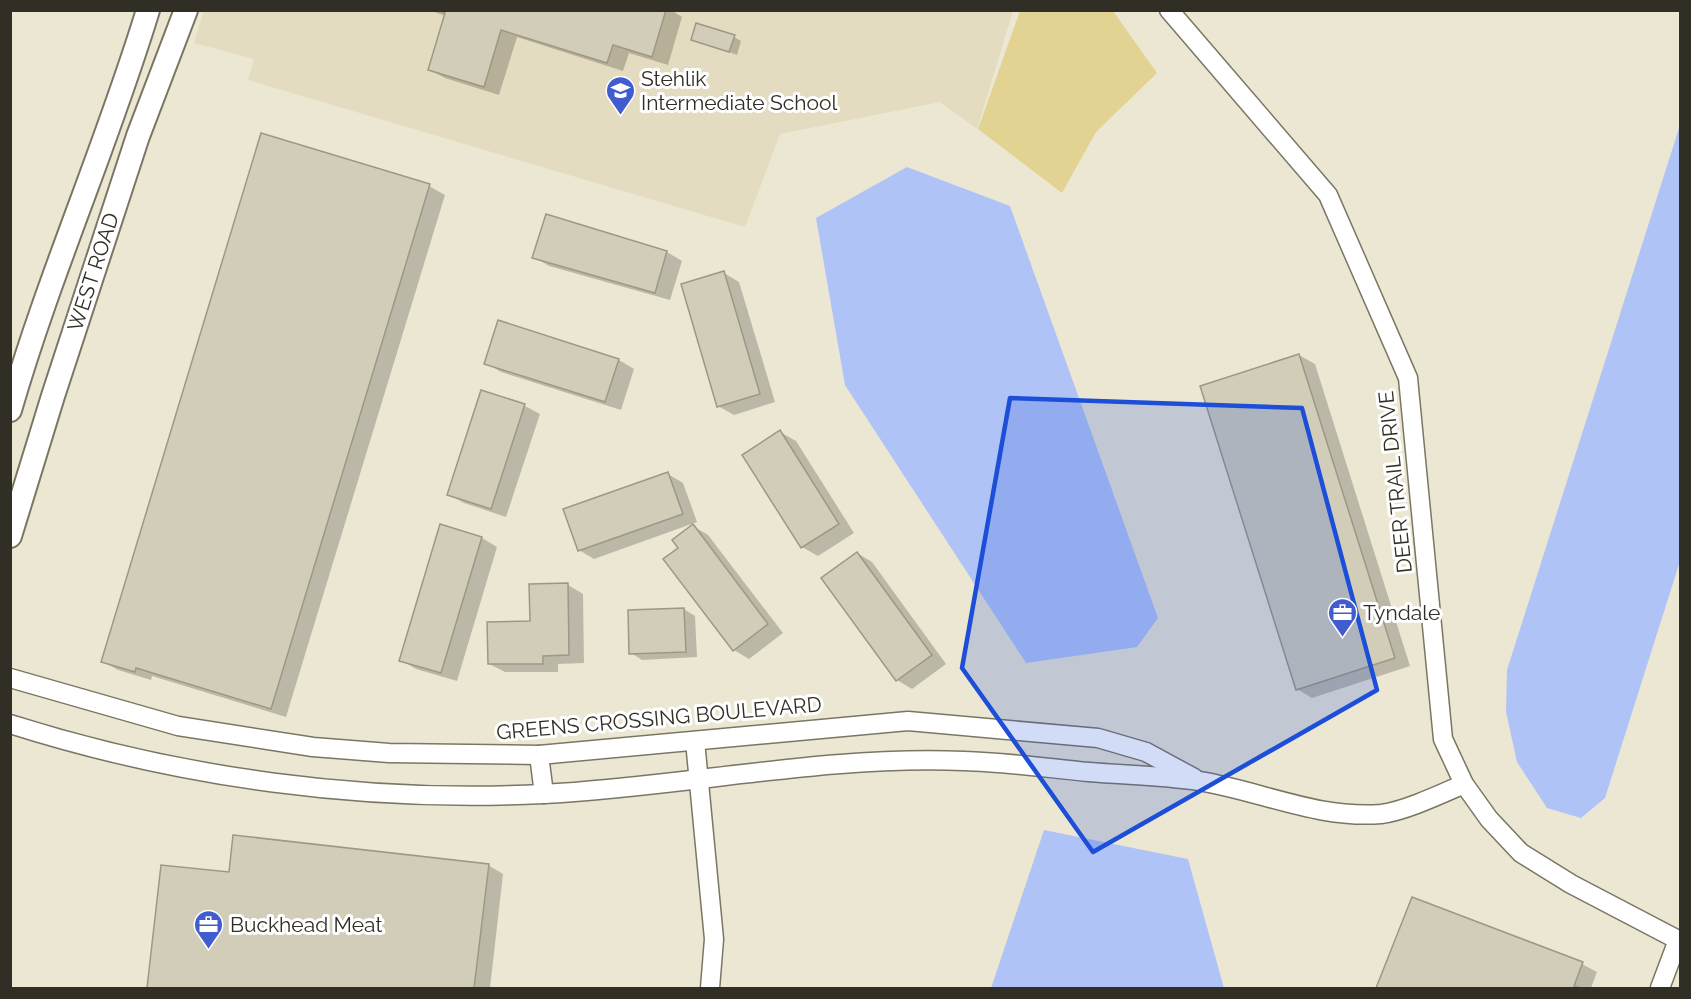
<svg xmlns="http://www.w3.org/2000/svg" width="1691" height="999" viewBox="0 0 1691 999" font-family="Raleway,sans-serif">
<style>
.built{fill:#e4dcc0}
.green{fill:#e3d393}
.water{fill:#b0c3f6}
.shadow{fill:#0003}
.building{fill:#d2cdb8;stroke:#9d9884;stroke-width:1.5}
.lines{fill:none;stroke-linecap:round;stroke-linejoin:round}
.minor-casing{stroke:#7b7663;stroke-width:21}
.major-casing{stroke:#7b7663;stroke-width:26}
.minor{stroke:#fff;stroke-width:18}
.major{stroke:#fff;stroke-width:22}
.marked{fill:#1d4ed8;fill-opacity:0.2;stroke:#1d4ed8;stroke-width:4.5;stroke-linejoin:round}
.labels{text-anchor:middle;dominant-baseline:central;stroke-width:6;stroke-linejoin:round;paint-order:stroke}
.poi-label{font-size:21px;fill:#302e25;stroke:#fff;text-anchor:start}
.street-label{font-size:21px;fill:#302e25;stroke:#fff}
</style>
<rect width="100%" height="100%" fill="#ece7d2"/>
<!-- built -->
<polygon class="built" points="204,10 1013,11 977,129 940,102 780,134 745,227 248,80 254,59 194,43"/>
<!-- green -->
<polygon class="green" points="1020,11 1113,11 1157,73 1096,132 1062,193 978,129"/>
<!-- water -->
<g class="water">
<polygon points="1680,125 1680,561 1605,798 1581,818 1547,808 1517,762 1506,712 1507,670"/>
<polygon points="907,167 1010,206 1158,618 1137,647 1026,663 845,385 816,218"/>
<polygon points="1044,830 1188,859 1224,988 991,988"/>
</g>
<!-- shadow -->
<g class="shadow">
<polygon points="428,10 671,10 682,17 668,65 629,53 623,71 517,37 499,95 445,78 430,70 446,16"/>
<polygon points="734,37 741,41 737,55 692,39"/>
<polygon points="429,186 445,195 286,717 152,676 151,680 118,670 102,661"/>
<polygon points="547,215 667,252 682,261 670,300 549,266 534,257"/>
<polygon points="724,273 739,282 775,402 734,415 718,406"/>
<polygon points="499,322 619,360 634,369 621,410 501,372 486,363"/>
<polygon points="1299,355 1315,364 1410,666 1312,698 1297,689"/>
<polygon points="482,392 525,406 540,414 506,517 464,503 448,494"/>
<polygon points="780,432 796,441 854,533 818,556 802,547 744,455"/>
<polygon points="668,474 683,483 697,522 594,559 579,550"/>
<polygon points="441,526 482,538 497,547 457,681 416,669 401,660"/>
<polygon points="693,526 708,535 783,633 749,659 734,650 680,548"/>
<polygon points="857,553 872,562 946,664 912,689 897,680"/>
<polygon points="568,585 583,594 584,663 558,664 558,672 505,672 489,664"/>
<polygon points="684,609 695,616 697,657 642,660 631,653"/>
<polygon points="488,865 503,874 490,988 148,988 162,866 230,874"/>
<polygon points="1413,899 1582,964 1597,972 1591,988 1378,988"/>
</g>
<!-- building -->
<g class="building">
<polygon points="438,10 666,10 652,57 613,45 607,63 501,30 484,87 428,70 445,13"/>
<polygon points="696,23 735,35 729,52 691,40"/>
<polygon points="261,133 430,184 271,709 136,668 135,672 101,662"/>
<polygon points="546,214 667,251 655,293 532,258"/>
<polygon points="724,271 760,394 717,407 681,284"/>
<polygon points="498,320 619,359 605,402 484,364"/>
<polygon points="1299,354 1395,658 1296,690 1200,386"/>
<polygon points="481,390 525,404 491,509 447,495"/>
<polygon points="780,430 839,524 801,548 742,455"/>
<polygon points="668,472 683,514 578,551 563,509"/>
<polygon points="440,524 482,537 441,673 399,661"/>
<polygon points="693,524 768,624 733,651 663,559 678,548 672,540"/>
<polygon points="857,552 932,655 896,681 821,578"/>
<polygon points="568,583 569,655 543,656 543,664 488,664 487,622 530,621 529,584"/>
<polygon points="684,608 686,652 629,654 628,610"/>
<polygon points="233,835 489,864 474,988 147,988 161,865 229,872"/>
<polygon points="1412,897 1583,962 1574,986 1581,988 1376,988"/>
</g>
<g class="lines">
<defs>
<g id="minor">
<polyline points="1169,10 1328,195 1408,378 1443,739 1464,784 1489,819 1521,853 1571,884 1680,941"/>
<polyline points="10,678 178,726 313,747 389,753 539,755 908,721 1098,738 1146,752 1194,778"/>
<path d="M 10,724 C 180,778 365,803 543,794 C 684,787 823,755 964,761 C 1005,762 1047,768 1089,772 C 1125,775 1163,776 1199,781 C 1261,791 1317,819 1381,814 C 1405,811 1441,794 1464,784"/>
<polyline points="695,741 714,939 710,988"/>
<polyline points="539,755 544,794"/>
<polyline points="1660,988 1678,940"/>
</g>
<g id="major">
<path d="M 10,410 C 49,275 107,145 148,10"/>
<polyline points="10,536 53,396 138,136 186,10"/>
</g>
</defs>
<!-- minor casing -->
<use href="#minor" class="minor-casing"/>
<!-- major casing -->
<use href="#major" class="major-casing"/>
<!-- minor -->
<use href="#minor" class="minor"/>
<!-- major -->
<use href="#major" class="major"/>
</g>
<!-- marked area -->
<path class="marked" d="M 1010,398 L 1302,408 L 1377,690 L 1093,852 L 962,668 Z"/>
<!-- icons -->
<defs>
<symbol id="school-pin" viewBox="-11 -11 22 30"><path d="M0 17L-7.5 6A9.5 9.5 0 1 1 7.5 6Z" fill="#415ccf" stroke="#fff"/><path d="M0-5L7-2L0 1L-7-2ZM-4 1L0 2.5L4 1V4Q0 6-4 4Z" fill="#fff"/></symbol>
<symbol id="office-pin" viewBox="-11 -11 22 30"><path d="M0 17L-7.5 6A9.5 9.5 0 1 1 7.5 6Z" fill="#415ccf" stroke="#fff"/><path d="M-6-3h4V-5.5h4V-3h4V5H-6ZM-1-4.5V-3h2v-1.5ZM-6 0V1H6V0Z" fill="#fff"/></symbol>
</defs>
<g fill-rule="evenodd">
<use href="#school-pin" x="604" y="74" width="33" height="45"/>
<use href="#office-pin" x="1326" y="596" width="33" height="45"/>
<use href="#office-pin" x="192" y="908" width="33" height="45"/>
</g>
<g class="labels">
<!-- poi labels -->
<g class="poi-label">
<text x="641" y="78">Stehlik<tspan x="641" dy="24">Intermediate School</tspan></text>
<text x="1363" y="612">Tyndale</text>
<text x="230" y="924">Buckhead Meat</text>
</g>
<!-- street labels -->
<g class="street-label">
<text transform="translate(93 272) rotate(-72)">WEST ROAD</text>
<text transform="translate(1395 482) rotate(-96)">DEER TRAIL DRIVE</text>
<text transform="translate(659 718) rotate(-5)">GREENS CROSSING BOULEVARD</text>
</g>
</g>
<!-- border -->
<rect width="1691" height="999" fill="none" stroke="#302e25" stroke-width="24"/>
</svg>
